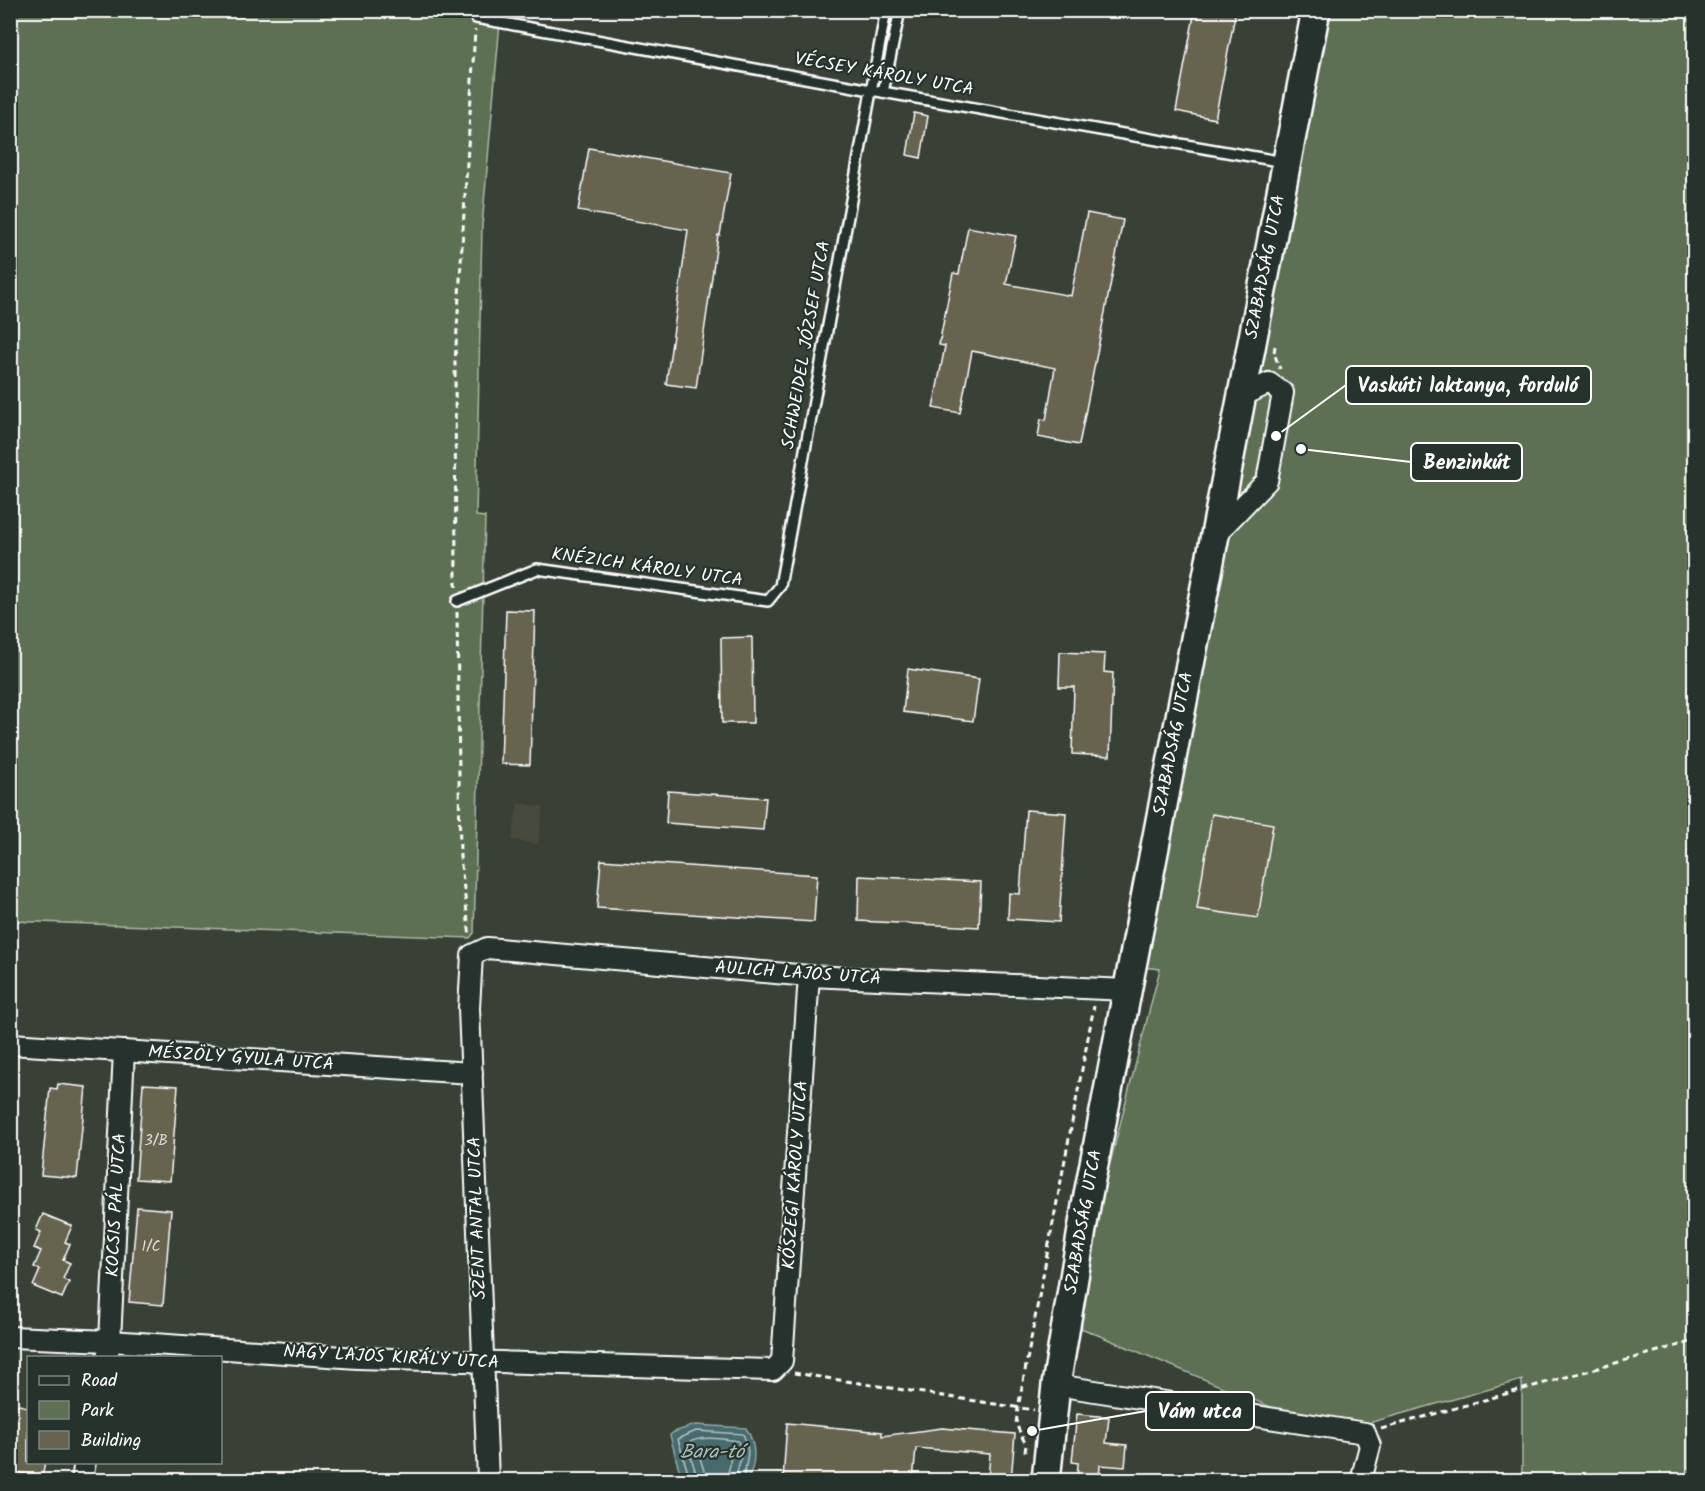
<svg xmlns="http://www.w3.org/2000/svg" width="1705" height="1491" viewBox="0 0 1705 1491" font-family="Kalam,sans-serif">
<style>
.built{fill:#464b3e}
.green{fill:#5d7052;stroke:#aeb8a8;stroke-width:1.5}
.water{fill:#476a6d;stroke:#91a6a7;stroke-width:1.5}
.lines{fill:none;stroke-linecap:round;stroke-linejoin:round}
.shore{stroke:#b5c3c5;stroke-width:1.5}
.building{fill:#66634f;stroke:#fff;stroke-width:1.5}
.service-casing{stroke:#fff;stroke-width:14}
.minor-casing{stroke:#fff;stroke-width:24}
.secondary-casing{stroke:#fff;stroke-width:32}
.path{stroke:#fff;stroke-width:3;stroke-dasharray:6 4.5;stroke-linecap:butt}
.service{stroke:#26332d;stroke-width:9}
.minor{stroke:#26332d;stroke-width:20}
.secondary{stroke:#26332d;stroke-width:27}
.labels{text-anchor:middle;dominant-baseline:central;stroke-width:4.5;stroke-linejoin:round;paint-order:stroke}
.number-label{font-size:15px;fill:#d9d8d3}
.street-label{font-size:18px;fill:#fff;stroke:#26332d}
.water-label{font-size:20px;font-style:italic;fill:#acbcbd;stroke:#26332d}
.leader{fill:none;stroke:#fff;stroke-width:2}
.callout-dot{fill:#fff;stroke:#26332d;stroke-width:2}
.callout{fill:#26332d;stroke:#fff;stroke-width:2}
.callout-label{font-size:20px;text-anchor:middle;font-weight:bold;fill:#fff}
</style>
<rect width="100%" height="100%" fill="#394137"/>
<filter id="ink" filterUnits="userSpaceOnUse"><feTurbulence type="fractalNoise" baseFrequency=".0167" numOctaves="2"/><feDisplacementMap in="SourceGraphic" scale="12" xChannelSelector="R" yChannelSelector="G"/><feConvolveMatrix kernelMatrix="1 2 1 2 8 2 1 2 1" color-interpolation-filters="sRGB"/></filter>
<g filter="url(#ink)">
<!-- built -->
<polygon class="built" points="518,803 543,807 538,844 512,840"/>
<!-- green -->
<g class="green">
<polygon points="11,11 501,11 482,226 476,516 485,517 474,933 470,938 11,921"/>
<polygon points="1322,11 1694,11 1694,1480 1522,1480 1522,1380 1333,1433 1069,1323 1160,969 1142,967"/>
</g>
<!-- water -->
<path class="water" d="M 695,1425 L 746,1428 C 756,1444 757,1463 747,1480 L 685,1480 L 678,1466 L 670,1435 L 674,1432 Z"/>
<g class="lines">
<!-- shore -->
<g class="shore">
<path d="M 690,1480 L 678,1439 L 696,1431 L 743,1434 C 752,1455 746,1460 743,1480"/>
<path d="M 698,1480 L 687,1444 C 698,1435 724,1439 738,1441 L 741,1457 L 735,1480"/>
<polyline points="707,1480 698,1452 701,1448 731,1450 730,1465 726,1480"/>
</g>
</g>
<!-- building -->
<g class="building">
<polygon points="1195,10 1236,10 1215,119 1176,111"/>
<polygon points="914,113 928,116 921,158 907,155"/>
<polygon points="589,148 731,173 720,235 718,235 696,388 666,384 688,230 578,211"/>
<polygon points="1087,213 1123,220 1079,445 1038,437 1041,419 1046,420 1055,368 972,351 960,413 933,408 945,346 939,345 953,273 959,274 968,227 1016,236 1006,284 1071,296"/>
<polygon points="506,610 535,611 530,765 501,764"/>
<polygon points="752,637 753,723 722,723 721,638"/>
<polygon points="1060,652 1105,654 1104,672 1113,673 1110,756 1072,754 1074,687 1059,687"/>
<polygon points="908,669 979,679 973,721 903,712"/>
<polygon points="668,791 766,798 763,830 666,823"/>
<polygon points="1026,810 1066,813 1059,922 1008,919 1009,893 1020,894"/>
<polygon points="1212,814 1273,824 1258,918 1197,909"/>
<polygon points="601,860 817,875 814,922 597,908"/>
<polygon points="859,876 981,882 979,927 858,921"/>
<polygon points="58,1084 86,1087 77,1178 41,1175 50,1088 57,1089"/>
<polygon points="143,1084 178,1086 170,1181 136,1179"/>
<polygon points="137,1207 171,1210 163,1305 129,1302"/>
<polygon points="43,1214 72,1226 65,1242 70,1244 63,1260 70,1263 63,1279 69,1282 62,1298 33,1286 40,1270 34,1267 41,1251 34,1248 41,1232 36,1230"/>
<polygon points="10,1403 28,1407 28,1462 45,1462 42,1477 10,1471"/>
<polygon points="1077,1414 1109,1417 1106,1443 1127,1445 1125,1467 1100,1465 1099,1480 1077,1480 1078,1463 1072,1462"/>
<polygon points="787,1423 882,1432 882,1436 942,1428 1015,1434 1011,1480 988,1480 990,1454 916,1448 913,1480 783,1480"/>
</g>
<g class="lines">
<defs>
<g id="service">
<polyline points="476,18 871,90 1284,162"/>
<polyline points="883,92 900,10"/>
<polyline points="457,601 537,569 768,601 780,586 886,10"/>
</g>
<g id="minor">
<polyline points="1215,535 1267,481 1283,393 1269,383 1242,396"/>
<polyline points="10,1044 472,1073"/>
<polyline points="10,1337 110,1341 358,1358 773,1370 782,1361 809,976"/>
<polyline points="107,1358 110,1341 124,1051"/>
<polyline points="1056,1385 1365,1433 1370,1446 1361,1480"/>
<polyline points="82,1480 85,1462"/>
<polyline points="488,1480 469,1008 472,955 487,948 809,976 1127,990"/>
</g>
<polyline id="secondary" points="1046,1480 1056,1385 1087,1200 1316,10"/>
</defs>
<!-- service casing -->
<use href="#service" class="service-casing"/>
<!-- minor casing -->
<use href="#minor" class="minor-casing"/>
<!-- secondary casing -->
<use href="#secondary" class="secondary-casing"/>
<!-- path -->
<g class="path">
<polyline points="1275,346 1274,353 1280,369"/>
<polyline points="456,587 455,362 475,30"/>
<polyline points="457,612 460,857 470,937"/>
<polyline points="794,1373 1034,1410"/>
<polyline points="1381,1429 1694,1341"/>
<polyline points="1025,1452 1026,1445 1016,1424 1018,1408 1094,1006"/>
</g>
<!-- service -->
<use href="#service" class="service"/>
<!-- minor -->
<use href="#minor" class="minor"/>
<!-- secondary -->
<use href="#secondary" class="secondary"/>
</g>
</g>
<g class="labels">
<!-- number labels -->
<g class="number-label">
<text x="156" y="1141">3/B</text>
<text x="151" y="1247">1/C</text>
</g>
<!-- street labels -->
<g class="street-label">
<text transform="translate(884 75) rotate(10)">VÉCSEY KÁROLY UTCA</text>
<text transform="translate(1266 267) rotate(-79)">SZABADSÁG UTCA</text>
<text transform="translate(807 345) rotate(-80)">SCHWEIDEL JÓZSEF UTCA</text>
<text transform="translate(647 568) rotate(8)">KNÉZICH KÁROLY UTCA</text>
<text transform="translate(1174 744) rotate(-79)">SZABADSÁG UTCA</text>
<text transform="translate(798 974) rotate(4)">AULICH LAJOS UTCA</text>
<text transform="translate(241 1059) rotate(4)">MÉSZÖLY GYULA UTCA</text>
<text transform="translate(796 1175) rotate(-86)">KŐSZEGI KÁROLY UTCA</text>
<text transform="translate(117 1205) rotate(-87)">KOCSIS PÁL UTCA</text>
<text transform="translate(478 1218) rotate(-92)">SZENT ANTAL UTCA</text>
<text transform="translate(1084 1222) rotate(-80)">SZABADSÁG UTCA</text>
<text transform="translate(391 1358) rotate(3)">NAGY LAJOS KIRÁLY UTCA</text>
</g>
<!-- water labels -->
<g class="water-label">
<text x="712" y="1453">Bara-tó</text>
</g>
</g>
<!-- callouts -->
<path class="leader" d="M1276 436L1346 385M1301 449L1411 462M1032 1431L1146 1411"/>
<g class="callout-dot">
<circle cx="1276" cy="436" r="6"/>
<circle cx="1301" cy="449" r="6"/>
<circle cx="1032" cy="1431" r="6"/>
</g>
<g class="callout">
<rect x="1346" y="366" width="245" height="38" rx="6"/>
<rect x="1411" y="443" width="111" height="38" rx="6"/>
<rect x="1146" y="1392" width="108" height="38" rx="6"/>
</g>
<g class="callout-label">
<text x="1468" y="392">Vaskúti laktanya, forduló</text>
<text x="1467" y="469">Benzinkút</text>
<text x="1200" y="1418">Vám utca</text>
</g>
<!-- margin -->
<rect width="1705" height="1491" fill="none" stroke="#26332d" stroke-width="36"/>
<rect x="18" y="18" width="1669" height="1455" fill="none" stroke="#fff" stroke-width="2" filter="url(#ink)"/>
<!-- legend -->
<rect x="27" y="1356" width="195" height="108" fill="#26332d" stroke="#7d8581" stroke-width="1.5"/>
<rect x="39" y="1376" width="30" height="9" fill="#26332d" stroke="#7d8581" stroke-width="1.5"/>
<text x="81" y="1386" font-size="18" fill="#ffffff">Road</text>
<rect x="39" y="1401" width="30" height="18" fill="#5d7052" stroke="#7d8581" stroke-width="1.5"/>
<text x="81" y="1416" font-size="18" fill="#ffffff">Park</text>
<rect x="39" y="1431" width="30" height="18" fill="#66634f" stroke="#7d8581" stroke-width="1.5"/>
<text x="81" y="1446" font-size="18" fill="#ffffff">Building</text>
</svg>
